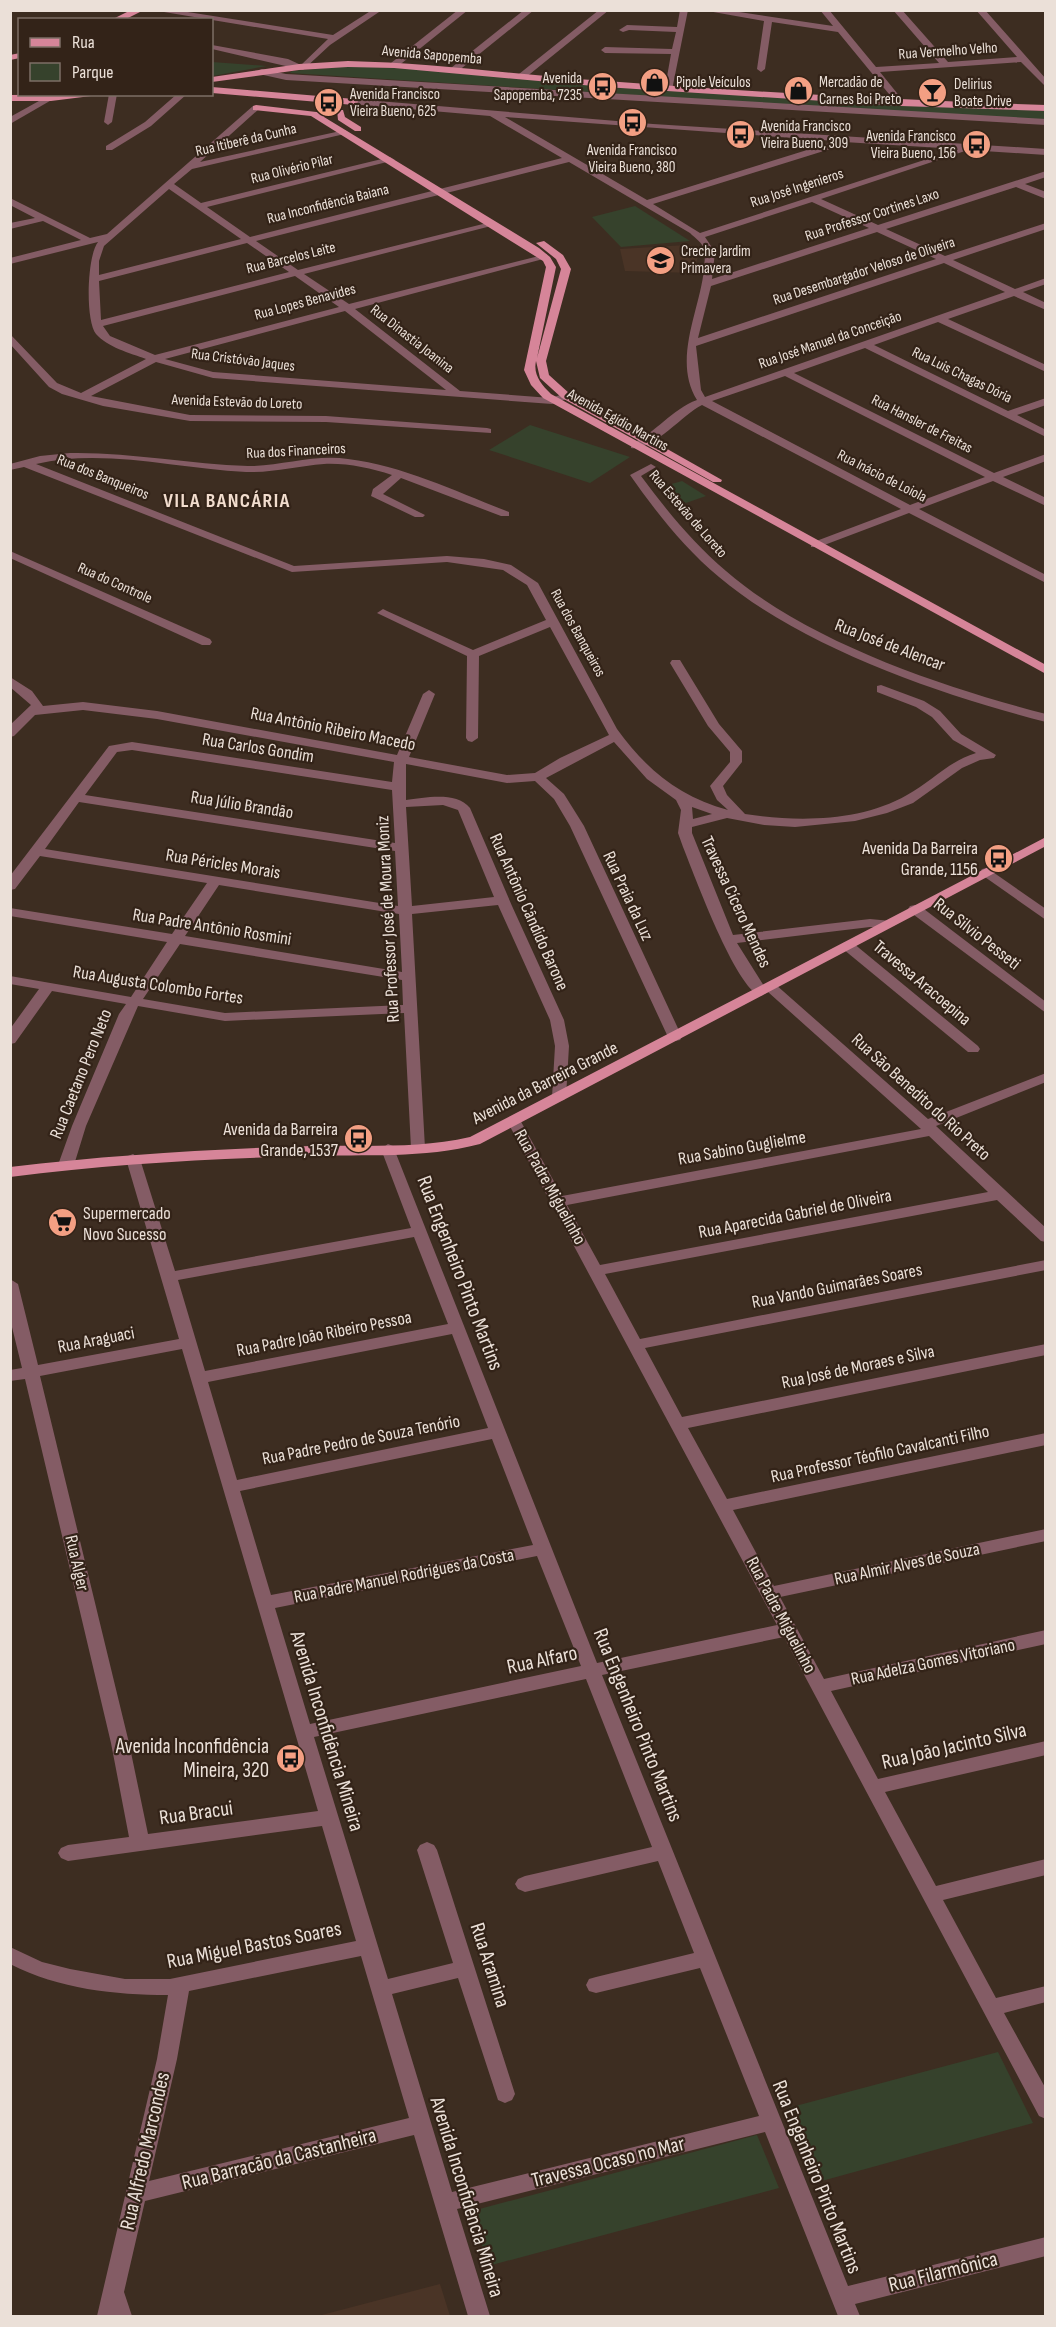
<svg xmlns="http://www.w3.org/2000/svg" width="1056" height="2327" viewBox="0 0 1056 2327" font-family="'Sofia Sans Condensed',sans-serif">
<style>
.built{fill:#4a3426}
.green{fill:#36422c}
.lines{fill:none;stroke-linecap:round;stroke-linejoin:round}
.minor{fill:#845c65;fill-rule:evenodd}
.major{fill:#d68599;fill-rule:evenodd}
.labels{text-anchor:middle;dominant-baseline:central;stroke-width:4.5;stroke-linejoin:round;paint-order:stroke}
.far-street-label{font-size:15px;fill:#ebe0d8;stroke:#332318}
.far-poi-label{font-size:15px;fill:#ebe0d8;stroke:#332318;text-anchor:start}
.street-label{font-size:18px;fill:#ebe0d8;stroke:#332318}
.poi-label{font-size:18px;fill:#ebe0d8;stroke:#332318;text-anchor:end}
.far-district-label{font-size:20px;font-weight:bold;letter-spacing:1.5px;fill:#f2ddce;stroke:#332318}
.near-street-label{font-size:21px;fill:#ebe0d8;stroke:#332318}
.near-poi-label{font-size:21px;fill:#ebe0d8;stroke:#332318;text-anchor:end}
</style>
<rect width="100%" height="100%" fill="#3d2d21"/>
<!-- built -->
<g class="built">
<polygon points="687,245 700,247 694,273 625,271 620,249"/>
<polygon points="440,2284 450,2316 318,2316"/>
</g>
<!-- green -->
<g class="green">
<polygon points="212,62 267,66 212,76"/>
<polygon points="350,66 398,68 1045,111 1045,121 290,73 292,71"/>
<polygon points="635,206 690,241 621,247 592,217"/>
<polygon points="530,425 630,457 590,483 489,450"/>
<polygon points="682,481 706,496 686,503 661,487"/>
<polygon points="998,2052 1033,2123 818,2182 788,2108"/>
<polygon points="757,2135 779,2188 488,2266 472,2211"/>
</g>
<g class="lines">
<!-- minor -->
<g class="minor">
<polygon points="152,10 175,10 333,35 372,10 382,10 330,45 303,70 212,49 212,45 288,59 301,65 328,39"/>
<polygon points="458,10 468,10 397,67 391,67 391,63"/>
<polygon points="524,10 534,10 457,72 451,72 451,68"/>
<polygon points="599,10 609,10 525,78 519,78 519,74"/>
<polygon points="680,10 688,10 672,90 665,88 671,54 605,53 601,50 605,47 672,49 676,32 629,30 623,32 619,30 627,25 677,27"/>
<polygon points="702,10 726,10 833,26 820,10 829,10 876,67 939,63 893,10 902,10 948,62 1017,57 976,10 985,10 1046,79 1046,87 1021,62 880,72 905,103 901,106 898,105 838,32 772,22 765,69 761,72 757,69 764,21"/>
<polygon points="262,69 286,74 1046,119 1046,125 286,80 259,74 259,70"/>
<polygon points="109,94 117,94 112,122 108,125 104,122"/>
<polygon points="177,94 187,94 151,126 112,150 106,150 106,146 145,122"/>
<polygon points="48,96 55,98 10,124 10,117"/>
<path d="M 354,99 L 653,124 L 1046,149 L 1046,155 L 968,150 L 821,199 L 878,225 L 1046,171 L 1046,177 L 1025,184 L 1046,192 L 1046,199 L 1016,187 L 886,229 L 945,256 L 1046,223 L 1046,229 L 953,260 L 1015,289 L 1046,278 L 1046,284 L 1023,292 L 1046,303 L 1046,310 L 1014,296 L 948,319 L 1046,365 L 1046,372 L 938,322 L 874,345 L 1008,411 L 1046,398 L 1046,405 L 1017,415 L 1046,430 L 1046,437 L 865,348 L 794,373 L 994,473 L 1046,454 L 1046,461 L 1003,477 L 1046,498 L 1046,506 L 993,481 L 919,509 L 1046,575 L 1046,583 L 909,513 L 819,547 L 811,547 L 811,543 L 901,509 L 702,405 C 682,415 653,451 631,448 L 631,444 C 656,433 672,409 697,400 C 672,360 700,310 704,269 C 704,263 706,256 704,250 C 703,243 695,238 690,233 L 569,162 L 256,241 L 298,270 L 495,221 L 495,225 L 304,274 L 349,304 L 547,254 L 547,258 L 355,309 L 460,391 L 551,398 L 566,393 L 571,396 L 570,398 L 552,404 L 213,378 L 156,362 L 91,396 L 190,415 L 326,416 L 487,428 L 491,429 L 491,433 L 326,422 L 190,421 L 103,406 L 62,394 L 49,387 L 10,344 L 10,334 L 57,383 L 81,393 L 146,359 C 130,353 107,347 96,334 C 85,320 87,256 98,242 L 10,264 L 10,258 L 81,240 L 43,221 L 10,229 L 10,223 L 35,218 L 10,205 L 10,198 L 90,238 L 107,234 L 253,106 L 260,108 L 200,162 L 345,130 L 349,133 L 192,169 L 174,184 L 201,203 L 390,157 L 395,160 L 207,207 L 250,237 L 562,158 L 490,116 L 351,104 L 350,102 ZM 505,117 L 836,141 L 647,200 ZM 844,142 L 958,149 L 700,233 L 653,204 L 843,145 ZM 169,189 L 241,239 L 99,275 L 99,261 L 104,246 ZM 812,202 L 869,228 L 712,279 L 715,252 L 705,237 ZM 877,232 L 936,259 L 698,338 L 711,286 ZM 247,243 L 289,272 L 101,320 L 99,281 ZM 944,263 L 1005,292 L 705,397 L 701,390 L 696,346 ZM 295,276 L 339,307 L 155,355 L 110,336 L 103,326 ZM 345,311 L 446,390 L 213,372 L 165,359 ZM 785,376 L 985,477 L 910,505 L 712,401 Z"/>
<path d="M 70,453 C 130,452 188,464 248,466 C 282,466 315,454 348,459 C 404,466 457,492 509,512 L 509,516 L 501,516 L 401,478 L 383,494 L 425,515 L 423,517 L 415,517 L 371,496 L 373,489 L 392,475 C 370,468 347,463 324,464 C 298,466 272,473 246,472 C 178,469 104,448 36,464 L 294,566 L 447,556 L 484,559 L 511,565 L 538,583 L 617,729 C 646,769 679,797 728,810 L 717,800 L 710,786 L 730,762 L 730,752 L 708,726 L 670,663 L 672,660 L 680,660 L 719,724 L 742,751 L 742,762 L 723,786 L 727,795 L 745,814 C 797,822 860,822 907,795 C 931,782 949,761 976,753 L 953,740 L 932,717 L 916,707 L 877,692 L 877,686 L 881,685 L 924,701 L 940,711 L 961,734 L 996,755 L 994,758 L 980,760 L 962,768 L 913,803 L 887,813 L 855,821 L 795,827 L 764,825 L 727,818 L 692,827 L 692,833 L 733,935 L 870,919 L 891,921 L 893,924 L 891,927 L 870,927 L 737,943 L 764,986 L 770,983 L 775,984 L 928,1119 L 1046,1073 L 1046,1082 L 936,1126 L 1046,1228 L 1046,1242 L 1041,1241 L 997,1200 L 605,1274 L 640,1339 L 1046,1260 L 1046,1270 L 645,1348 L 682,1417 L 1046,1344 L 1046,1355 L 688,1428 L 727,1499 L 1046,1433 L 1046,1445 L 733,1510 L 774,1586 L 1046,1529 L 1046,1541 L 780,1597 L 824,1679 L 1046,1630 L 1046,1644 L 831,1691 L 878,1779 L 1046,1741 L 1046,1755 L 885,1792 L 936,1886 L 1046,1859 L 1046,1875 L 943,1900 L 996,1998 L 1046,1986 L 1046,2002 L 1004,2013 L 1046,2089 L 1046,2119 L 1039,2116 L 784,1637 L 602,1675 L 848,2286 L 1046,2237 L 1046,2256 L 855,2304 L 860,2316 L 838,2316 L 765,2132 L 457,2209 L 490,2316 L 468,2316 L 414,2135 L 145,2201 L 124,2292 L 132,2316 L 97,2316 L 157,2059 L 168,1995 C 115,1995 59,1989 10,1964 L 10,1947 L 42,1962 L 70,1969 L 125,1979 L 170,1979 L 356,1941 L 322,1826 L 68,1861 L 61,1858 L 58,1853 L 61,1848 L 68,1845 L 129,1837 L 111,1743 L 25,1379 L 10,1381 L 10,1370 L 22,1368 L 10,1319 L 10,1279 L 18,1284 L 38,1365 L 179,1339 L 126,1159 L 128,1156 L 133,1154 L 140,1159 L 175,1271 L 411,1228 L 381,1149 L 388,1144 L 393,1146 L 597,1663 L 777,1625 L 507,1121 L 514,1116 L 519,1118 L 562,1196 L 921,1129 L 768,992 L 761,996 C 736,990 694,874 683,847 L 678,833 L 681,810 L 676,800 L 647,779 L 614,742 L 546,778 L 564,794 L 584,826 L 682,1037 L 680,1040 L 675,1041 L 668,1037 L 570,826 L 554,799 L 535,781 L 507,783 L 406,764 L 406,800 C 425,798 456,791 470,808 L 512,906 L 564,1020 L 569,1046 L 566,1097 L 564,1100 L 559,1101 L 552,1097 L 555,1046 L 550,1020 L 498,905 L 412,914 L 425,1148 L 423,1151 L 413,1151 L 411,1148 L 404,1013 L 225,1021 L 138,1006 L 86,1126 L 74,1165 L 71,1168 L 61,1168 L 58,1165 L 72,1126 L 119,1014 L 126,1004 L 52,991 L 15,1043 L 10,1044 L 10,1029 L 39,989 L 10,984 L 10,976 L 131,997 L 167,942 L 10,916 L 10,908 L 172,934 L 207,883 L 40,856 L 15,889 L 10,890 L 10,876 L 109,746 L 132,742 L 392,782 L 394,762 L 157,719 L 83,710 L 35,715 L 14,736 L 10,737 L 10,725 L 31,705 L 10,687 L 10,677 L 32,691 L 43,706 L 83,702 L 157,711 L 397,755 L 423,694 L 429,690 L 435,694 L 409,757 L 507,775 L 535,773 L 560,758 L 609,735 L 550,627 L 479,656 L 478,738 L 472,742 L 468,741 L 466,738 L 467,656 L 377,613 L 383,609 L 387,611 L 473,650 L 546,620 L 527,585 L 503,570 L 447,562 L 292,572 L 24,467 L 10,470 L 10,464 L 40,456 ZM 132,750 L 392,790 L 395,843 L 85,795 L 117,752 ZM 79,802 L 395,851 L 398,906 L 45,849 ZM 443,805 L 458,810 L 494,897 L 412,906 L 406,807 ZM 692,807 L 712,814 L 693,819 ZM 219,885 L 399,914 L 402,972 L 185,936 ZM 180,944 L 402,980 L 403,1005 L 225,1013 L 143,999 ZM 929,1136 L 988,1192 L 600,1265 L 567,1205 ZM 414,1237 L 448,1324 L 205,1371 L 178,1280 ZM 452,1334 L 488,1428 L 237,1480 L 208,1382 ZM 182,1349 L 318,1811 L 148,1834 L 129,1743 L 40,1376 ZM 492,1439 L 533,1545 L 271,1595 L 240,1491 ZM 537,1556 L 581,1666 L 310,1724 L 275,1608 ZM 586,1679 L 652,1847 L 525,1876 L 518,1879 L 515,1884 L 518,1889 L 525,1892 L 658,1861 L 694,1953 L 596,1977 L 589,1979 L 586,1985 L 589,1991 L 596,1993 L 700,1968 L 759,2116 L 452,2192 L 392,1994 L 458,1978 L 498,2100 L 505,2103 L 512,2100 L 515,2094 L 437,1850 L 434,1845 L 427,1842 L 420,1845 L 417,1850 L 453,1963 L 388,1979 L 314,1737 ZM 361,1956 L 409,2118 L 149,2181 L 177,2059 L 189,1991 Z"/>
<path d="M 651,464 L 656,467 L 641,476 C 667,511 693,543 726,571 C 808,642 942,687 1046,714 L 1046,722 C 940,695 802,647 719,577 C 684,548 656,512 630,475 Z"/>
<polygon points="10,551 210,639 212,642 210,645 202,645 10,558"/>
<polygon points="987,868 1046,909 1046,920 982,875 980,872 982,869"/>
<polygon points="915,905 920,906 1046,1002 1046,1013 910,912 908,909 910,906"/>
<polygon points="848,942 853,943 978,1046 980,1049 978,1052 968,1052 843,949 841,946 843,943"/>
</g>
<!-- major -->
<g class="major">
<polygon points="131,10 144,10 124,20 111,20"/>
<polygon points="20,53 20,58 10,60 10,55"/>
<path d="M 348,61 C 434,63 520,75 606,81 C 752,92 899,100 1046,105 L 1046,111 L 901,106 L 605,87 L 394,68 L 348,67 L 299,70 L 212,82 L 212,77 L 299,64 Z"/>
<polygon points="212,87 354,99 358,102 354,105 212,93"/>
<polygon points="107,94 51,101 10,101 10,95"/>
<path d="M 256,105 L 325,113 L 324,117 L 539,248 L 550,257 L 556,267 L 537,358 L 561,269 L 556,259 L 536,243 L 544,241 L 563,255 L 571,269 L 546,361 L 549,375 L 570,394 L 722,480 L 721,482 L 713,482 L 562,398 L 540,378 L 536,361 C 533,375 541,384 551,394 L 1046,665 L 1046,674 L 543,398 L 531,385 L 524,370 L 546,267 L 543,261 L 311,116 L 253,110 L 253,106 Z"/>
<polygon points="337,110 343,110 345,117 361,127 361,131 355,131 338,120"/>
<path d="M 1046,837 L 1046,846 L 480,1144 C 423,1159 366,1154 307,1156 C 208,1159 109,1164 10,1177 L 10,1167 C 110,1155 211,1149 311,1146 C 365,1145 418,1149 470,1137 Z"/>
</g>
</g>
<!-- icons -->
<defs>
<symbol id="shop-disc" viewBox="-11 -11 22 22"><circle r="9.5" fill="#f39f83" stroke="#332318"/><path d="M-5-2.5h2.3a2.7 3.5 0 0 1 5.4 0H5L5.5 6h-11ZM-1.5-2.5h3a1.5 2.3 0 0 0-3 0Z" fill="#111"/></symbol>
<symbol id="bus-disc" viewBox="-11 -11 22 22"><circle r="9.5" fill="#f39f83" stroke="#332318"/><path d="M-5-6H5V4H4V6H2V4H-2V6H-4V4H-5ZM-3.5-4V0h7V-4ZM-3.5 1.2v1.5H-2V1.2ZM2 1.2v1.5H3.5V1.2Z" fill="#111"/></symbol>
<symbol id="bar-disc" viewBox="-11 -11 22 22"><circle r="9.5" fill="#f39f83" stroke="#332318"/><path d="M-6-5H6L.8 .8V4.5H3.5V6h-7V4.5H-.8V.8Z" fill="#111"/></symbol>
<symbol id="school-disc" viewBox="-11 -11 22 22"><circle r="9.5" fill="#f39f83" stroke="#332318"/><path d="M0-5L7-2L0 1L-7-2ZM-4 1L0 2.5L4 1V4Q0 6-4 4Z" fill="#111"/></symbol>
<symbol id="supermarket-disc" viewBox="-11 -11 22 22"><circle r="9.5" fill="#f39f83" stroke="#332318"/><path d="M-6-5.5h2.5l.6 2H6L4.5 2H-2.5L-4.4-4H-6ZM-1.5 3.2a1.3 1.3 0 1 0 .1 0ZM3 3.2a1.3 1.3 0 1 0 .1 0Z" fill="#111"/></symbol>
</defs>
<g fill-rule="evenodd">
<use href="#shop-disc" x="638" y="66" width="33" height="33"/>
<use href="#bus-disc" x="586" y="70" width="33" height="33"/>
<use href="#shop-disc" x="782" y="74" width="33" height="33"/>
<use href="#bar-disc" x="916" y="76" width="33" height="33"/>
<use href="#bus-disc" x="312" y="86" width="33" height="33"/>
<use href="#bus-disc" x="616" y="106" width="33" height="33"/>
<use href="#bus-disc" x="724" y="118" width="33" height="33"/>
<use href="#bus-disc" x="960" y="128" width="33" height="33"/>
<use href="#school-disc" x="644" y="244" width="33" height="33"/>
<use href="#bus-disc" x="982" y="842" width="33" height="33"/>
<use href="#bus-disc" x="342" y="1122" width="33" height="33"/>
<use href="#supermarket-disc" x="46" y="1206" width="33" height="33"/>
<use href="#bus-disc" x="274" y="1742" width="33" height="33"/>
</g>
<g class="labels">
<!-- far-street labels -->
<g class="far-street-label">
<text transform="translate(948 51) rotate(-4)">Rua Vermelho Velho</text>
<text transform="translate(432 55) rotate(5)">Avenida Sapopemba</text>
<text transform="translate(246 140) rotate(-13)">Rua Itiberê da Cunha</text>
<text transform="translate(292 169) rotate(-14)">Rua Olivério Pilar</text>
<text transform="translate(797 188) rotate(-18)">Rua José Ingenieros</text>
<text transform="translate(328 204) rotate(-14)">Rua Inconfidência Baiana</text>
<text transform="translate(872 215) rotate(-18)">Rua Professor Cortines Laxo</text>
<text transform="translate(291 258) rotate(-14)">Rua Barcelos Leite</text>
<text transform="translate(864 271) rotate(-18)">Rua Desembargador Veloso de Oliveira</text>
<text transform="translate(305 302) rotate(-15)">Rua Lopes Benavides</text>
<text transform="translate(412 339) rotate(38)">Rua Dinastia Joanina</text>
<text transform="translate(830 340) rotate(-19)">Rua José Manuel da Conceição</text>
<text transform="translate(243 360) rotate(7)">Rua Cristóvão Jaques</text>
<text transform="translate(962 375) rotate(26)">Rua Luis Chagas Dória</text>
<text transform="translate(237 402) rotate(2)">Avenida Estevão do Loreto</text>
<text transform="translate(618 420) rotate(29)">Avenida Egídio Martins</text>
<text transform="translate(922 424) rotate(27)">Rua Hansler de Freitas</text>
<text transform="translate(296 451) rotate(-3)">Rua dos Financeiros</text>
<text transform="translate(882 476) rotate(27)">Rua Inácio de Loiola</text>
<text transform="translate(103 477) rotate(22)">Rua dos Banqueiros</text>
<text transform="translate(688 514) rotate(49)">Rua Estevão de Loreto</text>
<text transform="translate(115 583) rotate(24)">Rua do Controle</text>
<text transform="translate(578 633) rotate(61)">Rua dos Banqueiros</text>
</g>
<!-- far-poi labels -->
<g class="far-poi-label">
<text x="582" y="78" text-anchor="end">Avenida<tspan x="582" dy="17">Sapopemba, 7235</tspan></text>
<text x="676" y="82">Pipole Veículos</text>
<text x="819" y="82">Mercadão de<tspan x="819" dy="17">Carnes Boi Preto</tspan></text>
<text x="954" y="84">Delirius<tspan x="954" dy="17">Boate Drive</tspan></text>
<text x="350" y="94">Avenida Francisco<tspan x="350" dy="17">Vieira Bueno, 625</tspan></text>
<text x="761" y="126">Avenida Francisco<tspan x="761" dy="17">Vieira Bueno, 309</tspan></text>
<text x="956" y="136" text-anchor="end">Avenida Francisco<tspan x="956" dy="17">Vieira Bueno, 156</tspan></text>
<text x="632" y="150" text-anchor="middle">Avenida Francisco<tspan x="632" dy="17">Vieira Bueno, 380</tspan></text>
<text x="681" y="251">Creche Jardim<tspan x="681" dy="17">Primavera</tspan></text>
</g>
<!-- street labels -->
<g class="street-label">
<text transform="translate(890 645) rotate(21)">Rua José de Alencar</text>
<text transform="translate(333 729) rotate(11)">Rua Antônio Ribeiro Macedo</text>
<text transform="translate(258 748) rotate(9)">Rua Carlos Gondim</text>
<text transform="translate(242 805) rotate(9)">Rua Júlio Brandão</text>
<text transform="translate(223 864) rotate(9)">Rua Péricles Morais</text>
<text transform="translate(628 896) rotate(65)">Rua Praia da Luz</text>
<text transform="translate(736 902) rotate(65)">Travessa Cícero Mendes</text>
<text transform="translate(529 912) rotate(66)">Rua Antônio Cândido Barone</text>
<text transform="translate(388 919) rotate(-93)">Rua Professor José de Moura Moniz</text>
<text transform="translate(212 927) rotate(9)">Rua Padre Antônio Rosmini</text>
<text transform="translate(977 934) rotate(38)">Rua Silvio Pesseti</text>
<text transform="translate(922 983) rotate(40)">Travessa Aracoepina</text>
<text transform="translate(158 985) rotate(9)">Rua Augusta Colombo Fortes</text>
<text transform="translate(81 1074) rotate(-68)">Rua Caetano Pero Neto</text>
<text transform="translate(545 1083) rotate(-27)">Avenida da Barreira Grande</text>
<text transform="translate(921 1097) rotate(42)">Rua São Benedito do Rio Preto</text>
<text transform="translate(742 1148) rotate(-10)">Rua Sabino Guglielme</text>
<text transform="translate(550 1187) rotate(61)">Rua Padre Miguelinho</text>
<text transform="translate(795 1214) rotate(-11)">Rua Aparecida Gabriel de Oliveira</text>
<text transform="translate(837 1286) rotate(-11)">Rua Vando Guimarães Soares</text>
<text transform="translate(324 1334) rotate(-11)">Rua Padre João Ribeiro Pessoa</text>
<text transform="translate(96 1340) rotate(-11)">Rua Araguaci</text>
<text transform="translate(858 1367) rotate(-12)">Rua José de Moraes e Silva</text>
<text transform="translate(361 1440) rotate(-11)">Rua Padre Pedro de Souza Tenório</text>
<text transform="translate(880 1454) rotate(-12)">Rua Professor Téofilo Cavalcanti Filho</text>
<text transform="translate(77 1563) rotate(77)">Rua Alger</text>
<text transform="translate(907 1564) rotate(-12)">Rua Almir Alves de Souza</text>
<text transform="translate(404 1576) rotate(-11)">Rua Padre Manuel Rodrigues da Costa</text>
<text transform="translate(781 1615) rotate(62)">Rua Padre Miguelinho</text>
<text transform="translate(933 1662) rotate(-12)">Rua Adelza Gomes Vitoriano</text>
</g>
<!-- poi labels -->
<g class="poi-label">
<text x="978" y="848">Avenida Da Barreira<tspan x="978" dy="21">Grande, 1156</tspan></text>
<text x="338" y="1129">Avenida da Barreira<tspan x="338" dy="21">Grande, 1537</tspan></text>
<text x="83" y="1213" text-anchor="start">Supermercado<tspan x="83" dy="21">Novo Sucesso</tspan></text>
</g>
<!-- far-district labels -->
<g class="far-district-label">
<text x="227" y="501">VILA BANCÁRIA</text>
</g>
<!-- near-street labels -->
<g class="near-street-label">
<text transform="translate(460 1273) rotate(69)">Rua Engenheiro Pinto Martins</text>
<text transform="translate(542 1660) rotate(-12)">Rua Alfaro</text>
<text transform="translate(638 1725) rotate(68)">Rua Engenheiro Pinto Martins</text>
<text transform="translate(327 1731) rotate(73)">Avenida Inconfidência Mineira</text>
<text transform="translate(954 1746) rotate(-13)">Rua João Jacinto Silva</text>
<text transform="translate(196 1813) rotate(-8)">Rua Bracui</text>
<text transform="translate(254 1945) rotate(-11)">Rua Miguel Bastos Soares</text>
<text transform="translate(490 1965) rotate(72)">Rua Aramina</text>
<text transform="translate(145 2151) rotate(-77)">Rua Alfredo Marcondes</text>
<text transform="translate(279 2159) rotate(-14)">Rua Barracão da Castanheira</text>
<text transform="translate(608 2162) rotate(-14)">Travessa Ocaso no Mar</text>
<text transform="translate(817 2177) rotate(68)">Rua Engenheiro Pinto Martins</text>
<text transform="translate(467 2197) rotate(73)">Avenida Inconfidência Mineira</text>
<text transform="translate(943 2272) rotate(-14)">Rua Filarmônica</text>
</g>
<!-- near-poi labels -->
<g class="near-poi-label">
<text x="269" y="1746">Avenida Inconfidência<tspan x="269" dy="24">Mineira, 320</tspan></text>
</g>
</g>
<!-- border -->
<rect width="1056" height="2327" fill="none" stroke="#ebe0d8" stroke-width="24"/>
<!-- legend -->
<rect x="18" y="18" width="195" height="78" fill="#332318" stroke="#7d6f65" stroke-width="1.5"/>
<rect x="30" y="38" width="30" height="9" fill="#d68599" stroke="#7d6f65" stroke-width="1.5"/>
<text x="72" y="48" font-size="18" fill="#ebe0d8">Rua</text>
<rect x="30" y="63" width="30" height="18" fill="#36422c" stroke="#7d6f65" stroke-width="1.5"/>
<text x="72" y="78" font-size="18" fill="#ebe0d8">Parque</text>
</svg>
